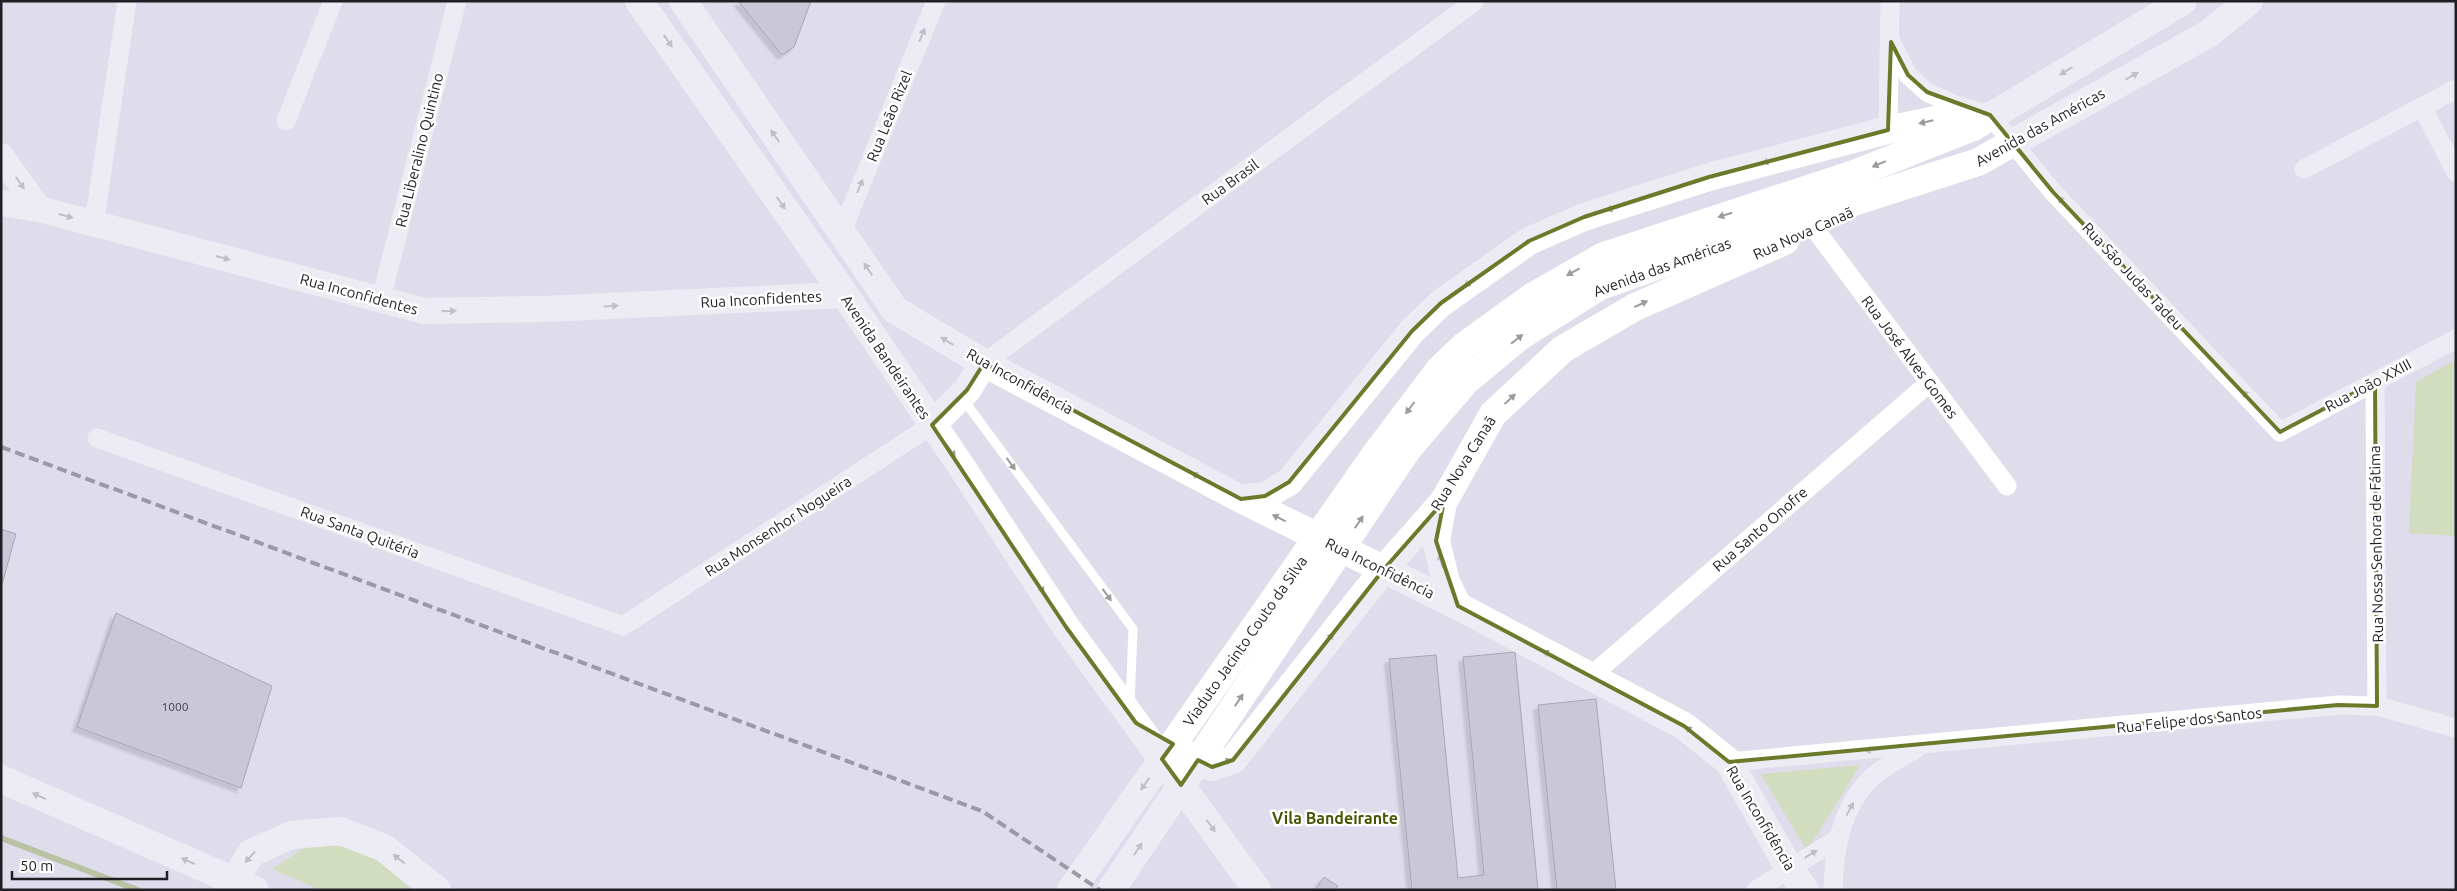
<svg xmlns="http://www.w3.org/2000/svg" width="2457" height="891" viewBox="0 0 2457 891" font-family="Ubuntu,sans-serif">
<style>
.green{fill:#c4db85}
.lines{fill:none;stroke-linecap:round;stroke-linejoin:round}
.stream{stroke:#8da34a;stroke-width:6}
.building{fill:#b2afbe;stroke:#676572;filter:url(#shadow)}
.lane{stroke:#fff;stroke-width:9}
.street{stroke:#fff;stroke-width:19}
.secondary{stroke:#fff;stroke-width:26}
.primary{stroke:#fff;stroke-width:28}
.rail{stroke:#48474e;stroke-width:4;stroke-dasharray:10 5;stroke-linecap:butt}
.oneway{fill:#9b9a9d}
.marked{fill:none;stroke:#697b2a;stroke-width:4;stroke-linejoin:round}
.labels{text-anchor:middle;dominant-baseline:central;stroke-width:5;stroke-linejoin:round;paint-order:stroke}
.number-label{font-size:12px;fill:#44434b}
.street-label{font-size:15px;fill:#201f25;stroke:#fff}
.neighbourhood-label{font-size:16px;font-weight:bold;fill:#475604;stroke:#fff}
</style>
<defs>
<filter id="shadow"><feDropShadow dx="-4.5" dy="4.5" stdDeviation="1" flood-color="#0004"/></filter>
</defs>
<rect width="100%" height="100%" fill="#dfddec"/>
<!-- green -->
<g class="green">
<polygon points="2456,360 2456,536 2409,533 2416,382"/>
<polygon points="1860,765 1807,851 1761,774"/>
<polygon points="312,843 366,850 412,890 320,890 272,869"/>
</g>
<g class="lines">
<!-- stream -->
<polyline class="stream" points="1,838 138,890"/>
</g>
<!-- building -->
<g class="building">
<polygon points="738,1 811,1 794,47 782,55"/>
<polygon points="1,529 16,534 1,588"/>
<polygon points="116,613 272,686 241,788 77,727"/>
<polygon points="1515,652 1538,890 1412,890 1389,659 1436,655 1458,878 1484,875 1463,657"/>
<polygon points="1596,699 1616,890 1557,890 1538,705"/>
<polygon points="1324,877 1338,886 1335,890 1315,890"/>
</g>
<g class="lines">
<!-- lane -->
<polyline class="lane" points="963,399 1133,629 1130,705"/>
<!-- street -->
<g class="street">
<polyline points="1891,42 1908,75 1927,92 1953,104 1990,115 2053,192 2280,432 2456,339"/>
<polyline points="2422,107 2456,172"/>
<polyline points="286,121 333,1"/>
<polyline points="1888,130 1890,1"/>
<polyline points="2304,169 2456,89"/>
<polyline points="94,224 127,1"/>
<polyline points="1814,228 2007,486"/>
<polyline points="842,231 936,1"/>
<polyline points="381,299 457,1"/>
<polyline points="984,363 1475,1"/>
<polyline points="2375,382 2377,706"/>
<polyline points="97,438 623,626 932,425"/>
<polyline points="1591,676 1929,383"/>
<polyline points="1729,762 2338,705 2377,706 2456,728"/>
<polyline points="1756,890 1837,839"/>
<path d="M 1833,890 C 1834,849 1841,807 1872,777 C 1885,766 1903,757 1917,748"/>
</g>
<!-- secondary -->
<g class="secondary">
<polyline points="1,156 39,209"/>
<polyline points="1,203 39,209 424,311 545,309 845,295"/>
</g>
<!-- primary -->
<g class="primary">
<polyline points="639,1 845,295 959,463 1066,627 1257,890"/>
<polyline points="683,1 895,310 984,363 1241,499 1458,606 1684,726 1729,762 1789,868 1805,890"/>
<polyline points="932,425 967,390 984,363"/>
<polyline points="1241,499 1265,496 1289,482 1412,331 1441,303 1529,241 1584,217 1709,177 1888,130 1940,119 1956,119 1973,127"/>
<polyline points="1443,502 1436,541 1446,582 1458,606"/>
<polyline points="1184,753 1212,767 1233,760 1384,569 1444,501 1493,414 1563,349 1635,307 1785,241"/>
<polyline points="1,779 255,890"/>
<polyline points="229,890 251,853 292,835 341,831 384,848 437,890"/>
<polyline points="1071,890 1375,455 1440,369 1464,346 1532,297 1604,256 1854,174 1973,127 2183,1"/>
<polyline points="1111,890 1407,450 1466,381 1519,337 1600,286 1679,258 1978,162 2208,34 2249,1"/>
</g>
<!-- rail -->
<polyline class="rail" points="1,447 982,811 1100,890"/>
</g>
<!-- one-way arrows -->
<defs><path id="oneway-solid" d="M-6-.8H1V-3.2L6.5 0L1 3.2V.8H-6Z" transform="scale(1.25)"/></defs>
<g class="oneway">
<use href="#oneway-solid" transform="translate(922 35) rotate(-68)"/>
<use href="#oneway-solid" transform="translate(668 41) rotate(55)"/>
<use href="#oneway-solid" transform="translate(2066 71) rotate(149)"/>
<use href="#oneway-solid" transform="translate(2132 76) rotate(-29)"/>
<use href="#oneway-solid" transform="translate(1926 122) rotate(167)"/>
<use href="#oneway-solid" transform="translate(775 136) rotate(-125)"/>
<use href="#oneway-solid" transform="translate(1769 161) rotate(165)"/>
<use href="#oneway-solid" transform="translate(1879 164) rotate(157)"/>
<use href="#oneway-solid" transform="translate(20 183) rotate(55)"/>
<use href="#oneway-solid" transform="translate(860 186) rotate(-68)"/>
<use href="#oneway-solid" transform="translate(2063 202) rotate(-133)"/>
<use href="#oneway-solid" transform="translate(781 203) rotate(55)"/>
<use href="#oneway-solid" transform="translate(1613 208) rotate(162)"/>
<use href="#oneway-solid" transform="translate(1725 215) rotate(162)"/>
<use href="#oneway-solid" transform="translate(66 216) rotate(15)"/>
<use href="#oneway-solid" transform="translate(223 258) rotate(15)"/>
<use href="#oneway-solid" transform="translate(868 269) rotate(-124)"/>
<use href="#oneway-solid" transform="translate(1573 272) rotate(151)"/>
<use href="#oneway-solid" transform="translate(1470 282) rotate(144)"/>
<use href="#oneway-solid" transform="translate(1641 304) rotate(-25)"/>
<use href="#oneway-solid" transform="translate(611 306) rotate(-3)"/>
<use href="#oneway-solid" transform="translate(449 311) rotate(-1)"/>
<use href="#oneway-solid" transform="translate(1517 339) rotate(-38)"/>
<use href="#oneway-solid" transform="translate(947 341) rotate(-149)"/>
<use href="#oneway-solid" transform="translate(2247 396) rotate(-133)"/>
<use href="#oneway-solid" transform="translate(1510 399) rotate(-43)"/>
<use href="#oneway-solid" transform="translate(1410 408) rotate(127)"/>
<use href="#oneway-solid" transform="translate(951 451) rotate(54)"/>
<use href="#oneway-solid" transform="translate(1011 464) rotate(54)"/>
<use href="#oneway-solid" transform="translate(1198 476) rotate(-152)"/>
<use href="#oneway-solid" transform="translate(1279 518) rotate(-154)"/>
<use href="#oneway-solid" transform="translate(1359 522) rotate(-56)"/>
<use href="#oneway-solid" transform="translate(1441 561) rotate(-105)"/>
<use href="#oneway-solid" transform="translate(1040 587) rotate(57)"/>
<use href="#oneway-solid" transform="translate(1107 595) rotate(54)"/>
<use href="#oneway-solid" transform="translate(1329 639) rotate(-52)"/>
<use href="#oneway-solid" transform="translate(1549 654) rotate(-152)"/>
<use href="#oneway-solid" transform="translate(1239 700) rotate(-56)"/>
<use href="#oneway-solid" transform="translate(1691 731) rotate(-141)"/>
<use href="#oneway-solid" transform="translate(1872 750) rotate(175)"/>
<use href="#oneway-solid" transform="translate(1225 762) rotate(-19)"/>
<use href="#oneway-solid" transform="translate(1145 784) rotate(125)"/>
<use href="#oneway-solid" transform="translate(39 796) rotate(-156)"/>
<use href="#oneway-solid" transform="translate(1850 809) rotate(-62)"/>
<use href="#oneway-solid" transform="translate(1211 826) rotate(54)"/>
<use href="#oneway-solid" transform="translate(1138 849) rotate(-56)"/>
<use href="#oneway-solid" transform="translate(1811 854) rotate(-31)"/>
<use href="#oneway-solid" transform="translate(250 857) rotate(133)"/>
<use href="#oneway-solid" transform="translate(399 859) rotate(-142)"/>
<use href="#oneway-solid" transform="translate(188 861) rotate(-156)"/>
</g>
<!-- marked area -->
<path d="M0 0H2457V891H0ZM 1891,42 L 1908,75 L 1927,92 L 1990,115 L 2053,192 L 2280,432 L 2375,382 L 2377,706 L 2338,705 L 1729,762 L 1684,726 L 1458,606 L 1436,541 L 1444,501 L 1384,569 L 1233,760 L 1212,767 L 1198,760 L 1181,785 L 1162,759 L 1173,744 L 1136,723 L 1066,627 L 932,425 L 967,390 L 984,363 L 1241,499 L 1265,496 L 1289,482 L 1412,331 L 1441,303 L 1529,241 L 1584,217 L 1709,177 L 1888,130 Z" fill="#dfddec" fill-opacity=".55" fill-rule="evenodd"/>
<path class="marked" d="M 1891,42 L 1908,75 L 1927,92 L 1990,115 L 2053,192 L 2280,432 L 2375,382 L 2377,706 L 2338,705 L 1729,762 L 1684,726 L 1458,606 L 1436,541 L 1444,501 L 1384,569 L 1233,760 L 1212,767 L 1198,760 L 1181,785 L 1162,759 L 1173,744 L 1136,723 L 1066,627 L 932,425 L 967,390 L 984,363 L 1241,499 L 1265,496 L 1289,482 L 1412,331 L 1441,303 L 1529,241 L 1584,217 L 1709,177 L 1888,130 Z"/>
<g class="labels">
<!-- number labels -->
<g class="number-label">
<text x="175" y="706">1000</text>
</g>
<!-- street labels -->
<g class="street-label">
<text transform="translate(889 116) rotate(-68)">Rua Leão Rizel</text>
<text transform="translate(2040 127) rotate(-29)">Avenida das Américas</text>
<text transform="translate(419 150) rotate(-76)">Rua Liberalino Quintino</text>
<text transform="translate(1230 182) rotate(-36)">Rua Brasil</text>
<text transform="translate(1803 233) rotate(-24)">Rua Nova Canaã</text>
<text transform="translate(1662 267) rotate(-20)">Avenida das Américas</text>
<text transform="translate(2133 276) rotate(47)">Rua São Judas Tadeu</text>
<text transform="translate(359 294) rotate(15)">Rua Inconfidentes</text>
<text transform="translate(761 299) rotate(-3)">Rua Inconfidentes</text>
<text transform="translate(886 357) rotate(56)">Avenida Bandeirantes</text>
<text transform="translate(1910 357) rotate(53)">Rua José Alves Gomes</text>
<text transform="translate(1020 381) rotate(29)">Rua Inconfidência</text>
<text transform="translate(2368 385) rotate(-28)">Rua João XXIII</text>
<text transform="translate(1463 463) rotate(-58)">Rua Nova Canaã</text>
<text transform="translate(778 526) rotate(-33)">Rua Monsenhor Nogueira</text>
<text transform="translate(1760 529) rotate(-41)">Rua Santo Onofre</text>
<text transform="translate(360 532) rotate(20)">Rua Santa Quitéria</text>
<text transform="translate(2376 544) rotate(-91)">Rua Nossa Senhora de Fátima</text>
<text transform="translate(1380 568) rotate(26)">Rua Inconfidência</text>
<text transform="translate(1245 641) rotate(-55)">Viaduto Jacinto Couto da Silva</text>
<text transform="translate(2189 720) rotate(-6)">Rua Felipe dos Santos</text>
<text transform="translate(1761 818) rotate(59)">Rua Inconfidência</text>
</g>
<!-- neighbourhood labels -->
<g class="neighbourhood-label">
<text x="1335" y="818">Vila Bandeirante</text>
</g>
</g>
<!-- border -->
<rect width="2457" height="891" fill="none" stroke="#201f25" stroke-width="5"/>
<!-- scale -->
<path d="M12 871v8h155v-8" fill="none" stroke="#201f25" stroke-width="2.5"/>
<text x="20" y="871" font-size="15" fill="#201f25" stroke="#ffffff" stroke-width="4" paint-order="stroke">50 m</text>
</svg>
